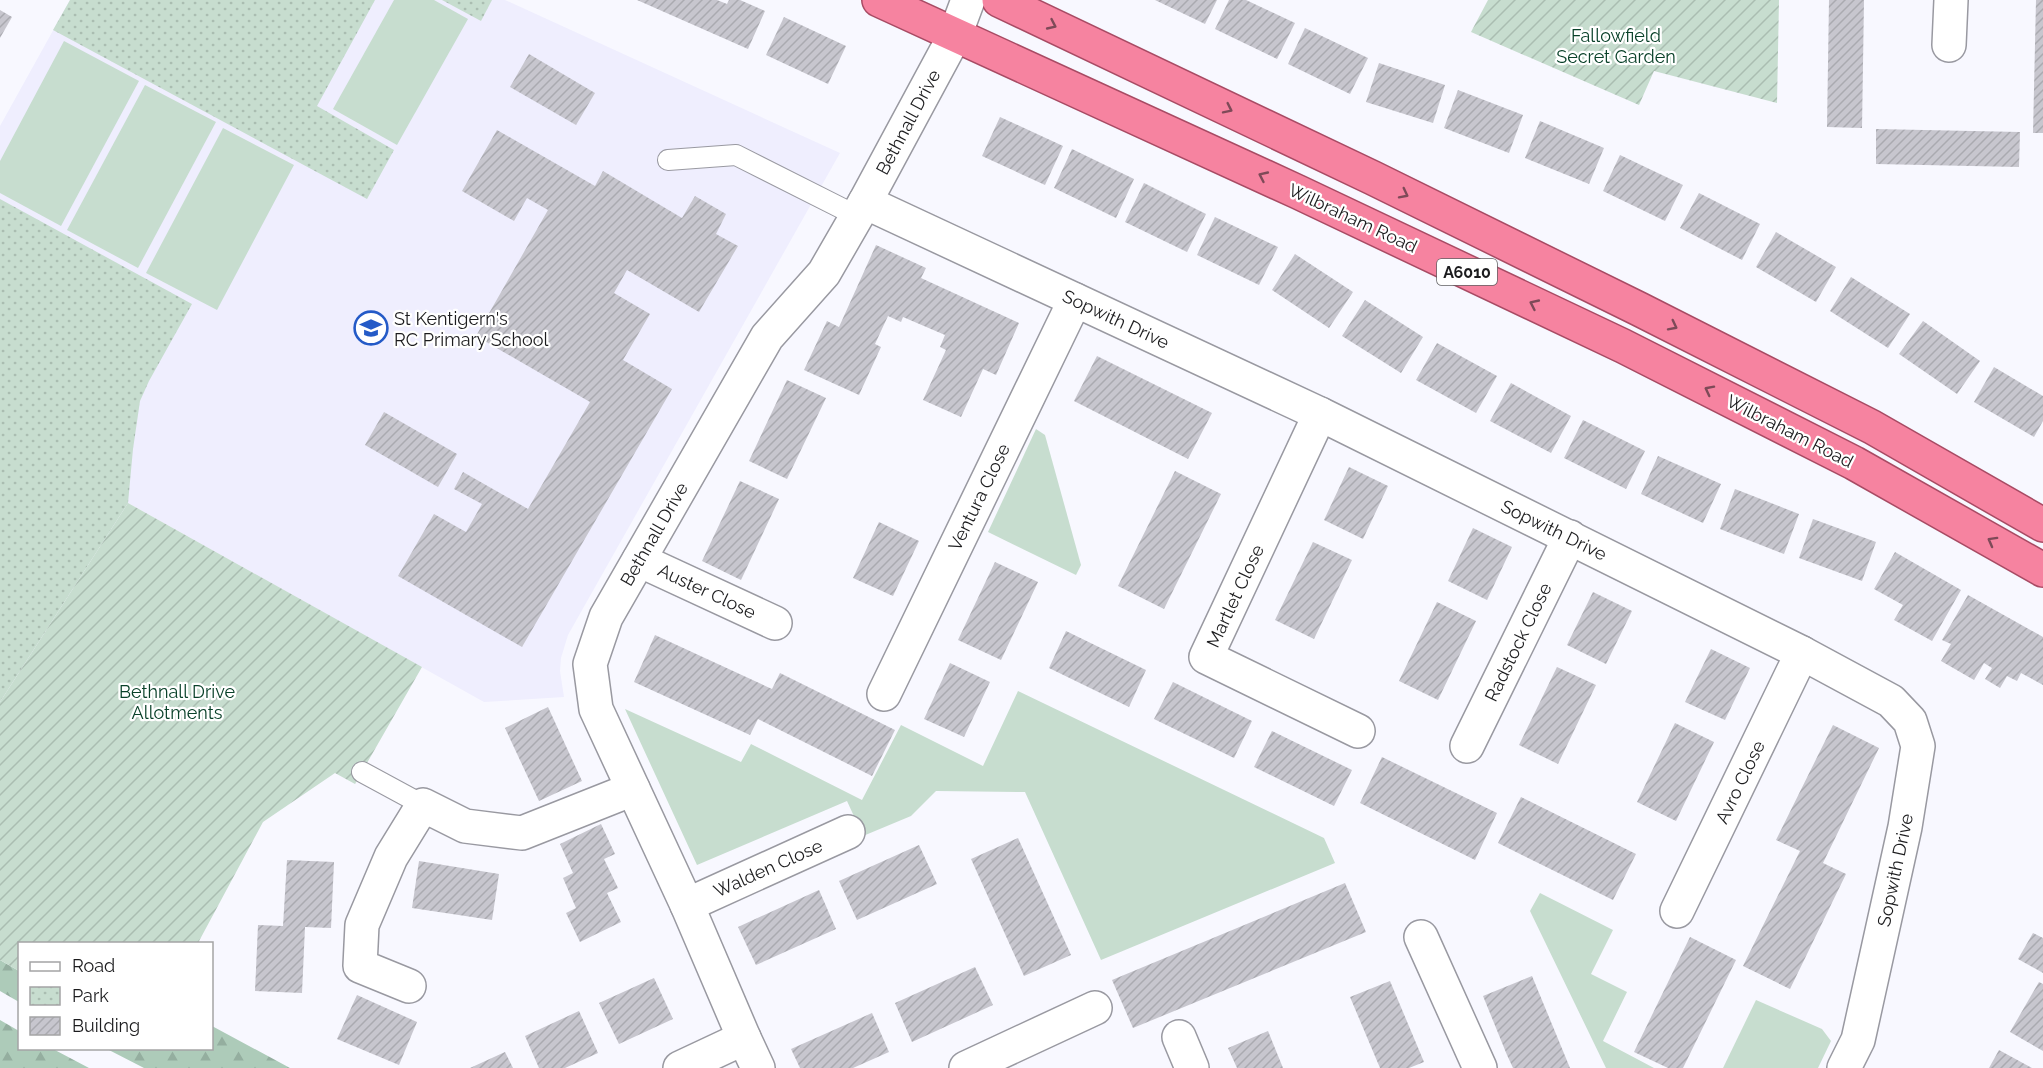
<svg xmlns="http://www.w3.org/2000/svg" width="2043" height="1068" viewBox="0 0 2043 1068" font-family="Raleway,sans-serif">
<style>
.built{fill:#efeefe}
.grass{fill:#c7ddcf}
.forest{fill:url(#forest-firs)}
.park{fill:url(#park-dots)}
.garden{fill:url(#garden-furrows)}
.building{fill:url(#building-hatch)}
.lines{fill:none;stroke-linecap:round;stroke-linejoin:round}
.service-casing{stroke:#9999a1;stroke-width:22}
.minor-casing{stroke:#9999a1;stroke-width:36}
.trunk-casing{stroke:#a84b64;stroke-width:36}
.service{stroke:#fff;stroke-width:20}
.minor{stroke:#fff;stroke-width:33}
.trunk{stroke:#f683a0;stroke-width:33}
.oneway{stroke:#7e4a58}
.labels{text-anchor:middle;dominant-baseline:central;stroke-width:4.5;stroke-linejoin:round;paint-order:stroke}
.shield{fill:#fff;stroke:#606062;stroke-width:1.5}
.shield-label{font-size:16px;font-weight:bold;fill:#1c1c1e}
.park-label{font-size:18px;fill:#094129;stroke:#fff}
.street-label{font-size:18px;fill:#1c1c1e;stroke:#fff}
.poi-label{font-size:18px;fill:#1c1c1e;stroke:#fff;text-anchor:start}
</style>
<defs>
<pattern id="forest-firs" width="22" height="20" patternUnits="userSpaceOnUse" patternTransform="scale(1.5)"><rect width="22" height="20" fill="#adcbb9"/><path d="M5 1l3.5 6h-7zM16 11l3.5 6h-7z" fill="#94ae9f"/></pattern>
<pattern id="park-dots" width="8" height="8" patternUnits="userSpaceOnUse" patternTransform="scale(1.5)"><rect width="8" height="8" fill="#c7ddcf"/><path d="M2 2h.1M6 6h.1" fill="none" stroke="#aabdb1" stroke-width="1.8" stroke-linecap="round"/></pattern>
<pattern id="garden-furrows" width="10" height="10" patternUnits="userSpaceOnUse" patternTransform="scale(1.5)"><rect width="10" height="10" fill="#c7ddcf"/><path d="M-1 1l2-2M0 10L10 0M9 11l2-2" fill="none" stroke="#aabdb1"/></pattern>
<pattern id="building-hatch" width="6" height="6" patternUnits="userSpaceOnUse" patternTransform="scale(1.5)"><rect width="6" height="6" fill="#c7c6ce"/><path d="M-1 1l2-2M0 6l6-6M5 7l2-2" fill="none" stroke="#aaaab0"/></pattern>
</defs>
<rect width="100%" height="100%" fill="#f8f8ff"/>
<!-- built -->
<polygon class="built" points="70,0 505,0 840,153 568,635 561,658 560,671 564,697 484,702 128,503 0,702 0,126"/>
<!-- grass -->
<g class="grass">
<polygon points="394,0 434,0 468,19 397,145 333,109"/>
<polygon points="64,41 139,81 61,226 0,193 0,161"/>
<polygon points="145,85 216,122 138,268 67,230"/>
<polygon points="223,128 294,165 217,310 146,273"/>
<polygon points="1036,429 1045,435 1081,565 1076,575 988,532"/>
<polygon points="1018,691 1324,838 1335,863 1101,960 1025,792 936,791 911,816 863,836 847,801 697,865 625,709 741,762 751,744 862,800 901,725 983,766"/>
<polygon points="1540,893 1613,930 1591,974 1627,992 1603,1041 1654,1068 1606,1068 1530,911"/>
<polygon points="1756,1000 1822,1029 1831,1041 1818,1068 1723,1068"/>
</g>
<!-- forest -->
<g class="forest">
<polygon points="0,960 19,971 19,1002 0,991"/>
<polygon points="0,1020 19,1031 20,1048 53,1049 89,1068 0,1068"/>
<polygon points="212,1026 290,1068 144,1068 107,1049 212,1048"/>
</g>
<!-- park -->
<g class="park">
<polygon points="70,0 375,0 317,106 394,150 367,199 53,30"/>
<polygon points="442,0 492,0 481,21"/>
<polygon points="0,199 192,304 149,381 140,401 133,449 128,503 0,702"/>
</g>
<!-- garden -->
<g class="garden">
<polygon points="1488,0 1779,0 1777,103 1654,71 1639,105 1471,32"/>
<polygon points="128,503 422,667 355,784 335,773 263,822 198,943 20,944 19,971 0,960 0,702"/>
</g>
<!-- building -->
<g class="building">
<polygon points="637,0 717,0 727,4 729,0 740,0 765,11 748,49"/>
<polygon points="1155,0 1217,0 1205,24"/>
<polygon points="1229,0 1246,0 1295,23 1277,59 1215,29"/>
<polygon points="1829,0 1864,0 1862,128 1827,127"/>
<polygon points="2036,0 2043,0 2043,133 2033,133"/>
<polygon points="0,10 12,17 0,38"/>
<polygon points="784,17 846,46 828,84 766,55"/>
<polygon points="1305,28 1368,58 1350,94 1288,64"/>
<polygon points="529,54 595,93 576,125 510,87"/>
<polygon points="1379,63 1445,85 1433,123 1366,102"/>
<polygon points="1458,90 1523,115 1509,153 1444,128"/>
<polygon points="1000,117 1063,146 1045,185 982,156"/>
<polygon points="1540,121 1604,148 1589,184 1525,158"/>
<polygon points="1876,129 2020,132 2019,167 1876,164"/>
<polygon points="497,130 595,186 603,171 682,218 695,196 726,214 716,234 738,246 699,312 627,270 614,293 650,314 623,360 672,389 522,647 398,576 434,514 466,532 482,504 454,489 463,472 528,509 590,402 476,336 548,210 527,198 514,221 462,191"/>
<polygon points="1072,149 1134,179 1116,218 1054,188"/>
<polygon points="1620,155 1683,185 1665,221 1603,191"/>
<polygon points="1144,183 1206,214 1187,252 1125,222"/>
<polygon points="1699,193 1760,224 1742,260 1680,228"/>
<polygon points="1215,217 1278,247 1259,285 1197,255"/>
<polygon points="1776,232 1836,267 1816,302 1756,267"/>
<polygon points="876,245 926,268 921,278 1019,323 996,375 983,369 961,417 923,400 946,350 940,347 945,335 903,317 901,322 888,316 875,344 881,347 859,395 804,370 827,321 839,327"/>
<polygon points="1295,254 1353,292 1329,328 1272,290"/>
<polygon points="1851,277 1910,314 1888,348 1830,311"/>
<polygon points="1365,300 1423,337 1401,373 1342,336"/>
<polygon points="1923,321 1980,361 1957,394 1899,354"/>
<polygon points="1437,343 1497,376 1476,413 1416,380"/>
<polygon points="1097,356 1212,413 1188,459 1074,401"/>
<polygon points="1994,367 2043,396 2043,421 2034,437 1974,402"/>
<polygon points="787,380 826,398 787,479 749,461"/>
<polygon points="1511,383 1571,416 1551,453 1490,421"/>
<polygon points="384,412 457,454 438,487 365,445"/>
<polygon points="1583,420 1645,451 1626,489 1564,458"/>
<polygon points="1658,456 1721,484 1703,523 1641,494"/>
<polygon points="1349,467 1388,486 1363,539 1324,520"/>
<polygon points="1175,471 1221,494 1164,609 1118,586"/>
<polygon points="740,481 779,499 741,580 702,561"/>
<polygon points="1735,489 1799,514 1784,554 1720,529"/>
<polygon points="1813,519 1876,542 1862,581 1799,558"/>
<polygon points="879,522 919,541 893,596 853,578"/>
<polygon points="1473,528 1512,547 1487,600 1448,581"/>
<polygon points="1313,542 1352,560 1314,639 1275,620"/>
<polygon points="1895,552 1961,590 1932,641 1894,620 1903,605 1874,589"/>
<polygon points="995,562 1038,582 1001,660 958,640"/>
<polygon points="1593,592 1632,611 1606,664 1567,645"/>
<polygon points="1968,595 2043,637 2043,685 2021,673 2017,681 2007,676 2000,688 1985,679 1992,668 1984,663 1974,680 1941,661 1951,644 1942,640"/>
<polygon points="1437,602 1476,621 1438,700 1399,681"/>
<polygon points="1066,631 1146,670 1129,707 1049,668"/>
<polygon points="655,635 772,689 780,673 895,730 872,776 758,719 750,735 634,682"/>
<polygon points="1711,649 1750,668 1725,720 1685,702"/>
<polygon points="950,663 990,682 964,737 924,719"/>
<polygon points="1557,667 1596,685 1558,764 1519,745"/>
<polygon points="1173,682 1252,721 1234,758 1154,719"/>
<polygon points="548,707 582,781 539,801 505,728"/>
<polygon points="1675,723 1714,742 1676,821 1637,802"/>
<polygon points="1833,725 1879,748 1823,863 1846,874 1790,989 1743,966 1800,851 1776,840"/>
<polygon points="1272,731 1352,770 1334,806 1254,767"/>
<polygon points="1382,757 1497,813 1475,860 1360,803"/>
<polygon points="1521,797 1636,854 1613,900 1498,843"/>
<polygon points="601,824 615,854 604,859 618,888 607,893 621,922 580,942 566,913 576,908 563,878 573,873 560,844"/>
<polygon points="1018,838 1071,955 1024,976 971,859"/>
<polygon points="919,845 937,884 857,920 839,881"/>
<polygon points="287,860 334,862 331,928 305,927 302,993 255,991 258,925 283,926"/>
<polygon points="419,861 499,874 492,920 412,908"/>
<polygon points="1345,883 1366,932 1133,1028 1112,980"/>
<polygon points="819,890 836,929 756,965 738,927"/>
<polygon points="2033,933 2043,938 2043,973 2018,959"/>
<polygon points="1690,937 1736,960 1683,1068 1668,1068 1634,1052"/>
<polygon points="975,967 993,1005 912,1042 895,1003"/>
<polygon points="1532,976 1556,1034 1570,1068 1513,1068 1507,1055 1483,996"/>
<polygon points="654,978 673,1019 619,1044 599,1003"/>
<polygon points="1390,981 1424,1062 1409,1068 1380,1068 1350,997"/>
<polygon points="2039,982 2043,984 2043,1051 2010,1032"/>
<polygon points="357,995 417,1022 399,1065 337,1039"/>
<polygon points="579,1011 598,1053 565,1068 539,1068 525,1036"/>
<polygon points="872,1013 889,1052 853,1068 800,1068 791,1049"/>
<polygon points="1268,1031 1283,1068 1237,1068 1228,1048"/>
<polygon points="1999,1050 2032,1068 1989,1068"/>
<polygon points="505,1052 513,1068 470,1068"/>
</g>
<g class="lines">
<defs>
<g id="service">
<polyline points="668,160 736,155 857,216"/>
<polyline points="362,772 423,805"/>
</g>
<g id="minor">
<polyline points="1949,45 1951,0"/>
<polyline points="865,202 1320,414 1802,653 1891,701 1910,721 1918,746 1905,827 1858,1040 1844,1068"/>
<polyline points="1320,414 1206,657 1358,731"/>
<polyline points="639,560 775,623"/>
<polyline points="884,694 1075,300"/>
<polyline points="1467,746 1570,537"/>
<polyline points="687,905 848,832"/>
<polyline points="1677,911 1802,653"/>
<polyline points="1421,937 1480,1068"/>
<polyline points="409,986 360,966 362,925 391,857 423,805 465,826 522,833 633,789"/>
<polyline points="1179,1037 1192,1068"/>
<polyline points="680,1068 744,1038"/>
<polyline points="758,1068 744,1038 687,905 596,709 590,664 606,617 767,337 824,273 865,202 955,35 968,0"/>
<polyline points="966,1068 1095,1008"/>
</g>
<g id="trunk">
<polyline points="879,0 1298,192 1623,346 1854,463 2043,570"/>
<polyline points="999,0 1373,178 1639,309 1872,427 2043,525"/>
</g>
</defs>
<!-- service casing -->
<use href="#service" class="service-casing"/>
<!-- minor casing -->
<use href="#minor" class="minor-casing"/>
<!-- trunk casing -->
<use href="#trunk" class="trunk-casing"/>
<!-- service -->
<use href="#service" class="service"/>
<!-- minor -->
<use href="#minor" class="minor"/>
<!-- trunk -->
<use href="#trunk" class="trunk"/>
</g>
<!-- one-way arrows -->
<defs><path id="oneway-chevron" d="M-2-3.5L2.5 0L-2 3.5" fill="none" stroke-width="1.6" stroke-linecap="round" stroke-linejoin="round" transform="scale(1.5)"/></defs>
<g class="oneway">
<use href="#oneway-chevron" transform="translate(1052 25) rotate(25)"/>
<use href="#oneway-chevron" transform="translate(1228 109) rotate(26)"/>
<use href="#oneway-chevron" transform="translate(1263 176) rotate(-155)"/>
<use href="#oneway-chevron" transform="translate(1404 194) rotate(27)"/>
<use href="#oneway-chevron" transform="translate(1534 304) rotate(-155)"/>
<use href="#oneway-chevron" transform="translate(1673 326) rotate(27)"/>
<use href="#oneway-chevron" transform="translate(1709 390) rotate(-153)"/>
<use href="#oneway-chevron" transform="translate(1992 541) rotate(-151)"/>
</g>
<!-- icons -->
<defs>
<symbol id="school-ring" viewBox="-11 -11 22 22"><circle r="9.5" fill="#fff" stroke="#245ac7" stroke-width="1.5"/><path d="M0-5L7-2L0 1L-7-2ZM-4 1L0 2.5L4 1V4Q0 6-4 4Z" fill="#245ac7"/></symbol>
</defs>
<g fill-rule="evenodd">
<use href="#school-ring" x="352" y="309" width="38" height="38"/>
</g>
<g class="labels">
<!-- shield labels -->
<rect class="shield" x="1437" y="259" width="60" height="26" rx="4.5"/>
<g class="shield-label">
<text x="1467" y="272">A6010</text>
</g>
<!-- park labels -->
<g class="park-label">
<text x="1616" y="35">Fallowfield<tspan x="1616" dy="21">Secret Garden</tspan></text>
<text x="177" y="691">Bethnall Drive<tspan x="177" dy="21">Allotments</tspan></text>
</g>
<!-- street labels -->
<g class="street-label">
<text transform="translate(908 122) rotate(-62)">Bethnall Drive</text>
<text transform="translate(1353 218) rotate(25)">Wilbraham Road</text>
<text transform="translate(1116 319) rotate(25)">Sopwith Drive</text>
<text transform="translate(1790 431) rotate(27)">Wilbraham Road</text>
<text transform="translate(979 497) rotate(-64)">Ventura Close</text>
<text transform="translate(1554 530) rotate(26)">Sopwith Drive</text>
<text transform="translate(654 534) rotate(-60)">Bethnall Drive</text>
<text transform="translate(707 591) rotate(25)">Auster Close</text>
<text transform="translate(1235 596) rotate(-65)">Martlet Close</text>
<text transform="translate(1518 642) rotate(-64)">Radstock Close</text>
<text transform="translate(1740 782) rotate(-64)">Avro Close</text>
<text transform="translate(768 868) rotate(-24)">Walden Close</text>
<text transform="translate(1895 870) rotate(-78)">Sopwith Drive</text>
</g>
<!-- poi labels -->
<g class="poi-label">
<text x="394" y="318">St Kentigern's<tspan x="394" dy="21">RC Primary School</tspan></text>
</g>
</g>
<!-- legend -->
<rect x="18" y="942" width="195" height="108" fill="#ffffff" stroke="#a4a4a5" stroke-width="1.5"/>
<rect x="30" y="962" width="30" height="9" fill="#ffffff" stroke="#a4a4a5" stroke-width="1.5"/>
<text x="72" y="972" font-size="18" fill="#1c1c1e">Road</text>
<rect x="30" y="987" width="30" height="18" fill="url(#park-dots)" stroke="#a4a4a5" stroke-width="1.5"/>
<text x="72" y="1002" font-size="18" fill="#1c1c1e">Park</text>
<rect x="30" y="1017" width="30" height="18" fill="url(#building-hatch)" stroke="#a4a4a5" stroke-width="1.5"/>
<text x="72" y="1032" font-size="18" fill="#1c1c1e">Building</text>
</svg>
